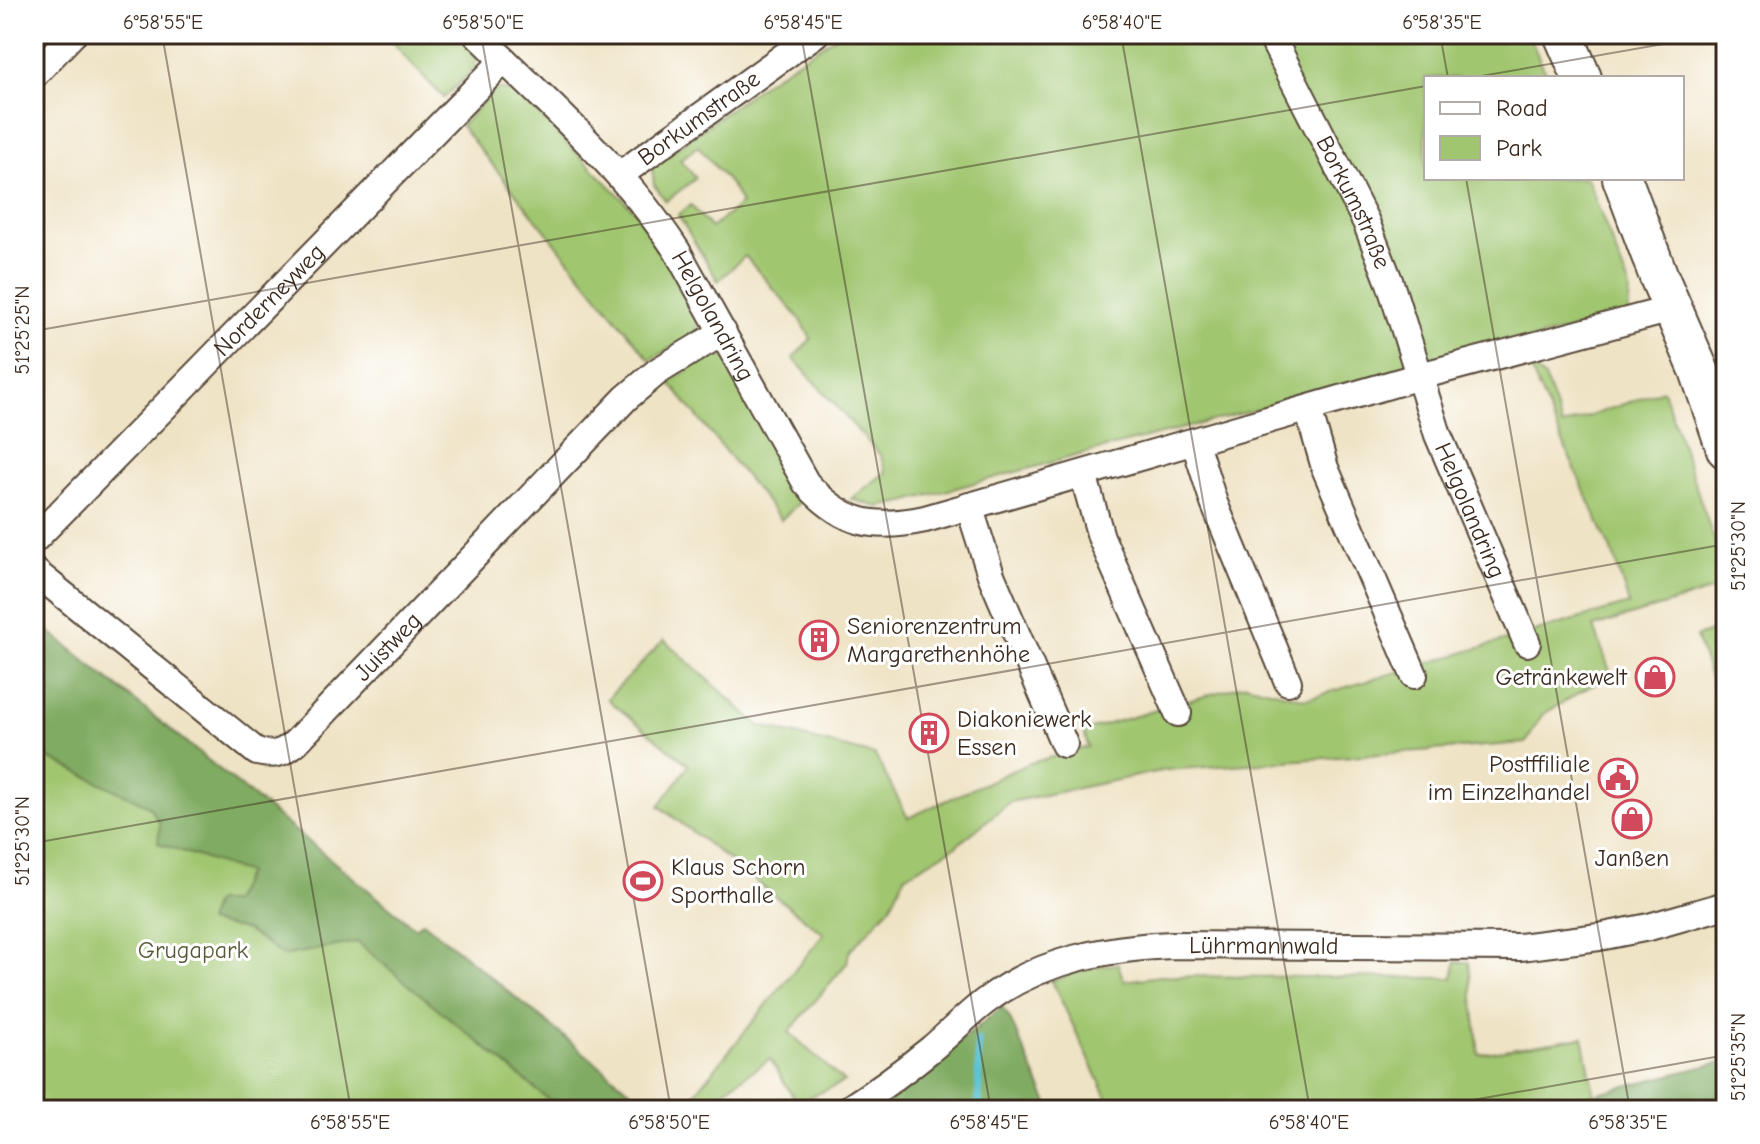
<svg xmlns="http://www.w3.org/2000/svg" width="1760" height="1144" viewBox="0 0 1760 1144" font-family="'Comic Neue',sans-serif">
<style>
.green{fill:#a0c670;stroke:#6e7847;stroke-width:2}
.forest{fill:#80ab62;stroke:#5e6a40;stroke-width:2}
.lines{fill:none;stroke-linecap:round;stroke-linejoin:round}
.stream{stroke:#5ac4d5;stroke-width:7}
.street-casing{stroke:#564637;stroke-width:30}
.secondary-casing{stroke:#564637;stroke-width:42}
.street{stroke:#fff;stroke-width:26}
.secondary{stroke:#fff;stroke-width:38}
.rail-casing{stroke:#3b2a1e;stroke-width:9}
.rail{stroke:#fff;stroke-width:6;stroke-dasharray:18;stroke-linecap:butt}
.ticks{fill:none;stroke:#3b2a1e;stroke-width:2;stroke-opacity:0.45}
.labels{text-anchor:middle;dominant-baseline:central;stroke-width:6;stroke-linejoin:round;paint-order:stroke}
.street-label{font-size:24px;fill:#3b2a1e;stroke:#fff}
.poi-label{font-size:24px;fill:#3b2a1e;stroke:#fff;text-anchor:start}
.park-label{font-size:24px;fill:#595937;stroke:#fff}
.neatline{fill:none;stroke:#3b2a1e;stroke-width:3}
.ticks-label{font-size:20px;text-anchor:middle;fill:#3b2a1e}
</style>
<rect width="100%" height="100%" fill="#fff"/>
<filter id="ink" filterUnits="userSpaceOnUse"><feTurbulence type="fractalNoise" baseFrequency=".0125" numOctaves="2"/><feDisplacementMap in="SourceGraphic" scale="16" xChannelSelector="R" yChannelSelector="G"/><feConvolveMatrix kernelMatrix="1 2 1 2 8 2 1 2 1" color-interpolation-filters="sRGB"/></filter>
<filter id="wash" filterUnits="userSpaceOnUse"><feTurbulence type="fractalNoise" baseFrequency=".006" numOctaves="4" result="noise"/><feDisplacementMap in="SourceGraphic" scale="32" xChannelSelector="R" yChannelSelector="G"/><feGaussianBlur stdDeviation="1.8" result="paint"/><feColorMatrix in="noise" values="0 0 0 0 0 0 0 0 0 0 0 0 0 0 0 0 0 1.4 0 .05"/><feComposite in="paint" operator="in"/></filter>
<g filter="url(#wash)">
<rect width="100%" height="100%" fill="#efe3c5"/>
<!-- green -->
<g class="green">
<polygon points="387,34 457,34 477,55 475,68 444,98 405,57"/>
<polygon points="839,34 1528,34 1548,78 1426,78 1426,178 1587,178 1630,289 1628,315 1094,451 904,502 878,507 851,499 886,472 880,455 793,358 811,339 801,320 745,256 718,281 678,215 691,205 711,228 741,204 733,188 698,146 680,160 696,178 666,201 654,185 652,167 764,83"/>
<polygon points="495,89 515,91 641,217 695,299 697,334 650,360 461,126"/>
<polygon points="714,354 726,358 790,484 802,500 781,520 669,382"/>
<polygon points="1529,366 1545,378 1562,426 1663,390 1726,575 1726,586 1594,627 1611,674 1542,715 1526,743 1166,770 1010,802 956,846 905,876 890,907 849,952 847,963 789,1032 844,1082 797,1103 770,1059 698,1108 687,1103 824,934 659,806 689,765 607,699 664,640 760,726 875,755 908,818 1027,764 1088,747 1084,731 1246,684 1306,699 1629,604 1614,557"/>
<polygon points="34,619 415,928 423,922 654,1110 34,1110"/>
<polygon points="1726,627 1726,723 1696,637"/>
<polygon points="1456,962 1469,962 1479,1054 1583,1037 1594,1094 1546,1110 1113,1110 1052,981 1087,968 1118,964 1124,981 1160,976 1453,978"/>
</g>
<!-- forest -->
<g class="forest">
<polygon points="42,626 415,928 423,922 654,1110 561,1110 357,942 283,956 246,930 207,922 214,902 232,902 247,873 158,843 160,824 149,806 34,751 34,718 51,692 34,681 34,639"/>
<polygon points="1002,1007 1009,1017 1051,1110 867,1110 920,1074"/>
<polygon points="1726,1061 1726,1110 1546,1110 1594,1094"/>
</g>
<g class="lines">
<!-- stream -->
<polyline class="stream" points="978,1041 979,1103 981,1110"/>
</g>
</g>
<g filter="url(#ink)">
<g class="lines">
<defs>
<g id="street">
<path id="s1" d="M 477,34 C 548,103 623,168 677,251 L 806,483 C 843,524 873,530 925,519 L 1420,376 L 1672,309"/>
<path id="s2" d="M 1270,34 L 1366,222 L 1390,283 L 1438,435 L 1527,643"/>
<polyline points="34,75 73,34"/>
<path id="s3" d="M 621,174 L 815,34"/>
<polyline points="1308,409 1325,468 1414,675"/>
<polyline points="1195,443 1214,503 1288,682"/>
<polyline points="1083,474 1101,537 1178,713"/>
<polyline points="969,506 991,575 1064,744"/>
<path id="s4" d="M 34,540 L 504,60"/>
<path id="s5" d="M 34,571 L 257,752 C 274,756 282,754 296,742 L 626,398 L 658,371 L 723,332"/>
<path id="s6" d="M 847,1110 C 877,1091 904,1071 931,1049 C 950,1033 967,1015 987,1000 C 1040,960 1107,948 1172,945 L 1520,947 L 1599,937 L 1649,927 L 1726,905"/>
</g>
<g id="secondary">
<polyline points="1563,34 1582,78"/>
<polyline points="1622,178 1659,277 1699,370 1726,449"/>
</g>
</defs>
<!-- street casing -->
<use href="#street" class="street-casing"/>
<!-- secondary casing -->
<use href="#secondary" class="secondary-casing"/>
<!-- street -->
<use href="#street" class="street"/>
<!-- secondary -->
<use href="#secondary" class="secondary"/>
<defs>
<polyline id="rail" points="34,1104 41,1110"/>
</defs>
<!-- rail casing -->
<use href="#rail" class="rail-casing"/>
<!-- rail -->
<use href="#rail" class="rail"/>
</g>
</g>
<!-- ticks -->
<path class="ticks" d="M 162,34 L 351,1110M 481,34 L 671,1110M 801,34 L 991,1110M 1121,34 L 1310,1110M 1440,34 L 1448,78M 1470,78 L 1720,34M 1466,178 L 1630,1110M 34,331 L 1426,86M 34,843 L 1726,544M 1417,1110 L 1726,1055"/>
<!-- icons -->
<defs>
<symbol id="building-ring" viewBox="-11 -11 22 22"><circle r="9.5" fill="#fff" stroke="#d1495b" stroke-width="1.5"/><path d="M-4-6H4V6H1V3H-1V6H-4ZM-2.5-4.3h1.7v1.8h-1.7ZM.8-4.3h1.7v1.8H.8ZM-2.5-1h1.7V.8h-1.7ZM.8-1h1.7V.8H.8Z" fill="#d1495b"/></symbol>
<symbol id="shop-ring" viewBox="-11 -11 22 22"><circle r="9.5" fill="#fff" stroke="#d1495b" stroke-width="1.5"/><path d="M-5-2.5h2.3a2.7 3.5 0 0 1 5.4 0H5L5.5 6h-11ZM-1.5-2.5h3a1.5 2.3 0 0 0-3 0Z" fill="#d1495b"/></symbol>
<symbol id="civic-ring" viewBox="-11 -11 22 22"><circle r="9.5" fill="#fff" stroke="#d1495b" stroke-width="1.5"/><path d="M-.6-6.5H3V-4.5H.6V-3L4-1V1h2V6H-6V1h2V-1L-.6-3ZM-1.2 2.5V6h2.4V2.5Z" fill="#d1495b"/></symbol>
<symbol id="stadium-ring" viewBox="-11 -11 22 22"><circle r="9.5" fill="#fff" stroke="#d1495b" stroke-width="1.5"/><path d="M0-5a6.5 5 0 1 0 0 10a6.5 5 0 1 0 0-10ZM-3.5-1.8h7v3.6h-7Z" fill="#d1495b"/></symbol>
</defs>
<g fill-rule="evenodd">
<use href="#building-ring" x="797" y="618" width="44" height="44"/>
<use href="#shop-ring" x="1633" y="655" width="44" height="44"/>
<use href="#building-ring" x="907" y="711" width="44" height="44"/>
<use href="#civic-ring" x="1596" y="756" width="44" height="44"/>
<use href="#shop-ring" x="1610" y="797" width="44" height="44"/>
<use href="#stadium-ring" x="621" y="859" width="44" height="44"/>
</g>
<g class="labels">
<!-- street labels -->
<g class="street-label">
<text stroke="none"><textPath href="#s3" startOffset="96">Borkumstraße</textPath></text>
<text stroke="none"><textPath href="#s2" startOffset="188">Borkumstraße</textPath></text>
<text stroke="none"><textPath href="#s4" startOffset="336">Norderneyweg</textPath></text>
<text stroke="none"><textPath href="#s1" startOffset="370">Helgolandring</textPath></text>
<text stroke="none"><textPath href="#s2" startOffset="518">Helgolandring</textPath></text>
<text stroke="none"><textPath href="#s5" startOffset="462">Juistweg</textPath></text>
<text stroke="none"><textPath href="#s6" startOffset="466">Lührmannwald</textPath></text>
</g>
<!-- poi labels -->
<g class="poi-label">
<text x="847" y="626">Seniorenzentrum<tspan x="847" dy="28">Margarethenhöhe</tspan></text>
<text x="1627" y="677" text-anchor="end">Getränkewelt</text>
<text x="957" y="719">Diakoniewerk<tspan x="957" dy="28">Essen</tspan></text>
<text x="1590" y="764" text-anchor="end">Postffiliale<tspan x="1590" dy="28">im Einzelhandel</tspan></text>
<text x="1632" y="858" text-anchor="middle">Janßen</text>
<text x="671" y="867">Klaus Schorn<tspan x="671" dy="28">Sporthalle</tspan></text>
</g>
<!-- park labels -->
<g class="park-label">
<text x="193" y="950">Grugapark</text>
</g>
</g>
<!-- margin -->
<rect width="1760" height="1144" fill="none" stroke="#fff" stroke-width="88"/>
<!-- legend -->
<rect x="1424" y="76" width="260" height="104" fill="#ffffff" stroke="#b1aaa5" stroke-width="2"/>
<rect x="1440" y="102" width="40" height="12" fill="#ffffff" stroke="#b1aaa5" stroke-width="2"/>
<text x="1496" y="116" font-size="24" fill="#3b2a1e">Road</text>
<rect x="1440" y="136" width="40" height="24" fill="#a0c670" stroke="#b1aaa5" stroke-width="2"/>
<text x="1496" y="156" font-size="24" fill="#3b2a1e">Park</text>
<rect x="44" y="44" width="1672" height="1056" class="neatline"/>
<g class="ticks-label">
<text x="163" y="29">6°58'55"E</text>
<text x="483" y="29">6°58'50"E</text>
<text x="803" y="29">6°58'45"E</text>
<text x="1122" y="29">6°58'40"E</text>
<text x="1442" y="29">6°58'35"E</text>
<text transform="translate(22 330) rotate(-90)" y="7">51°25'25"N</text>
<text transform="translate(1738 546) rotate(-90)" y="7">51°25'30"N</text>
<text transform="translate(22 841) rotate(-90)" y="7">51°25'30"N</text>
<text transform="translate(1738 1057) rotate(-90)" y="7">51°25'35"N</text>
<text x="350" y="1129">6°58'55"E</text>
<text x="669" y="1129">6°58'50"E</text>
<text x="989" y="1129">6°58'45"E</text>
<text x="1309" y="1129">6°58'40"E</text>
<text x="1628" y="1129">6°58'35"E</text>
</g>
</svg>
